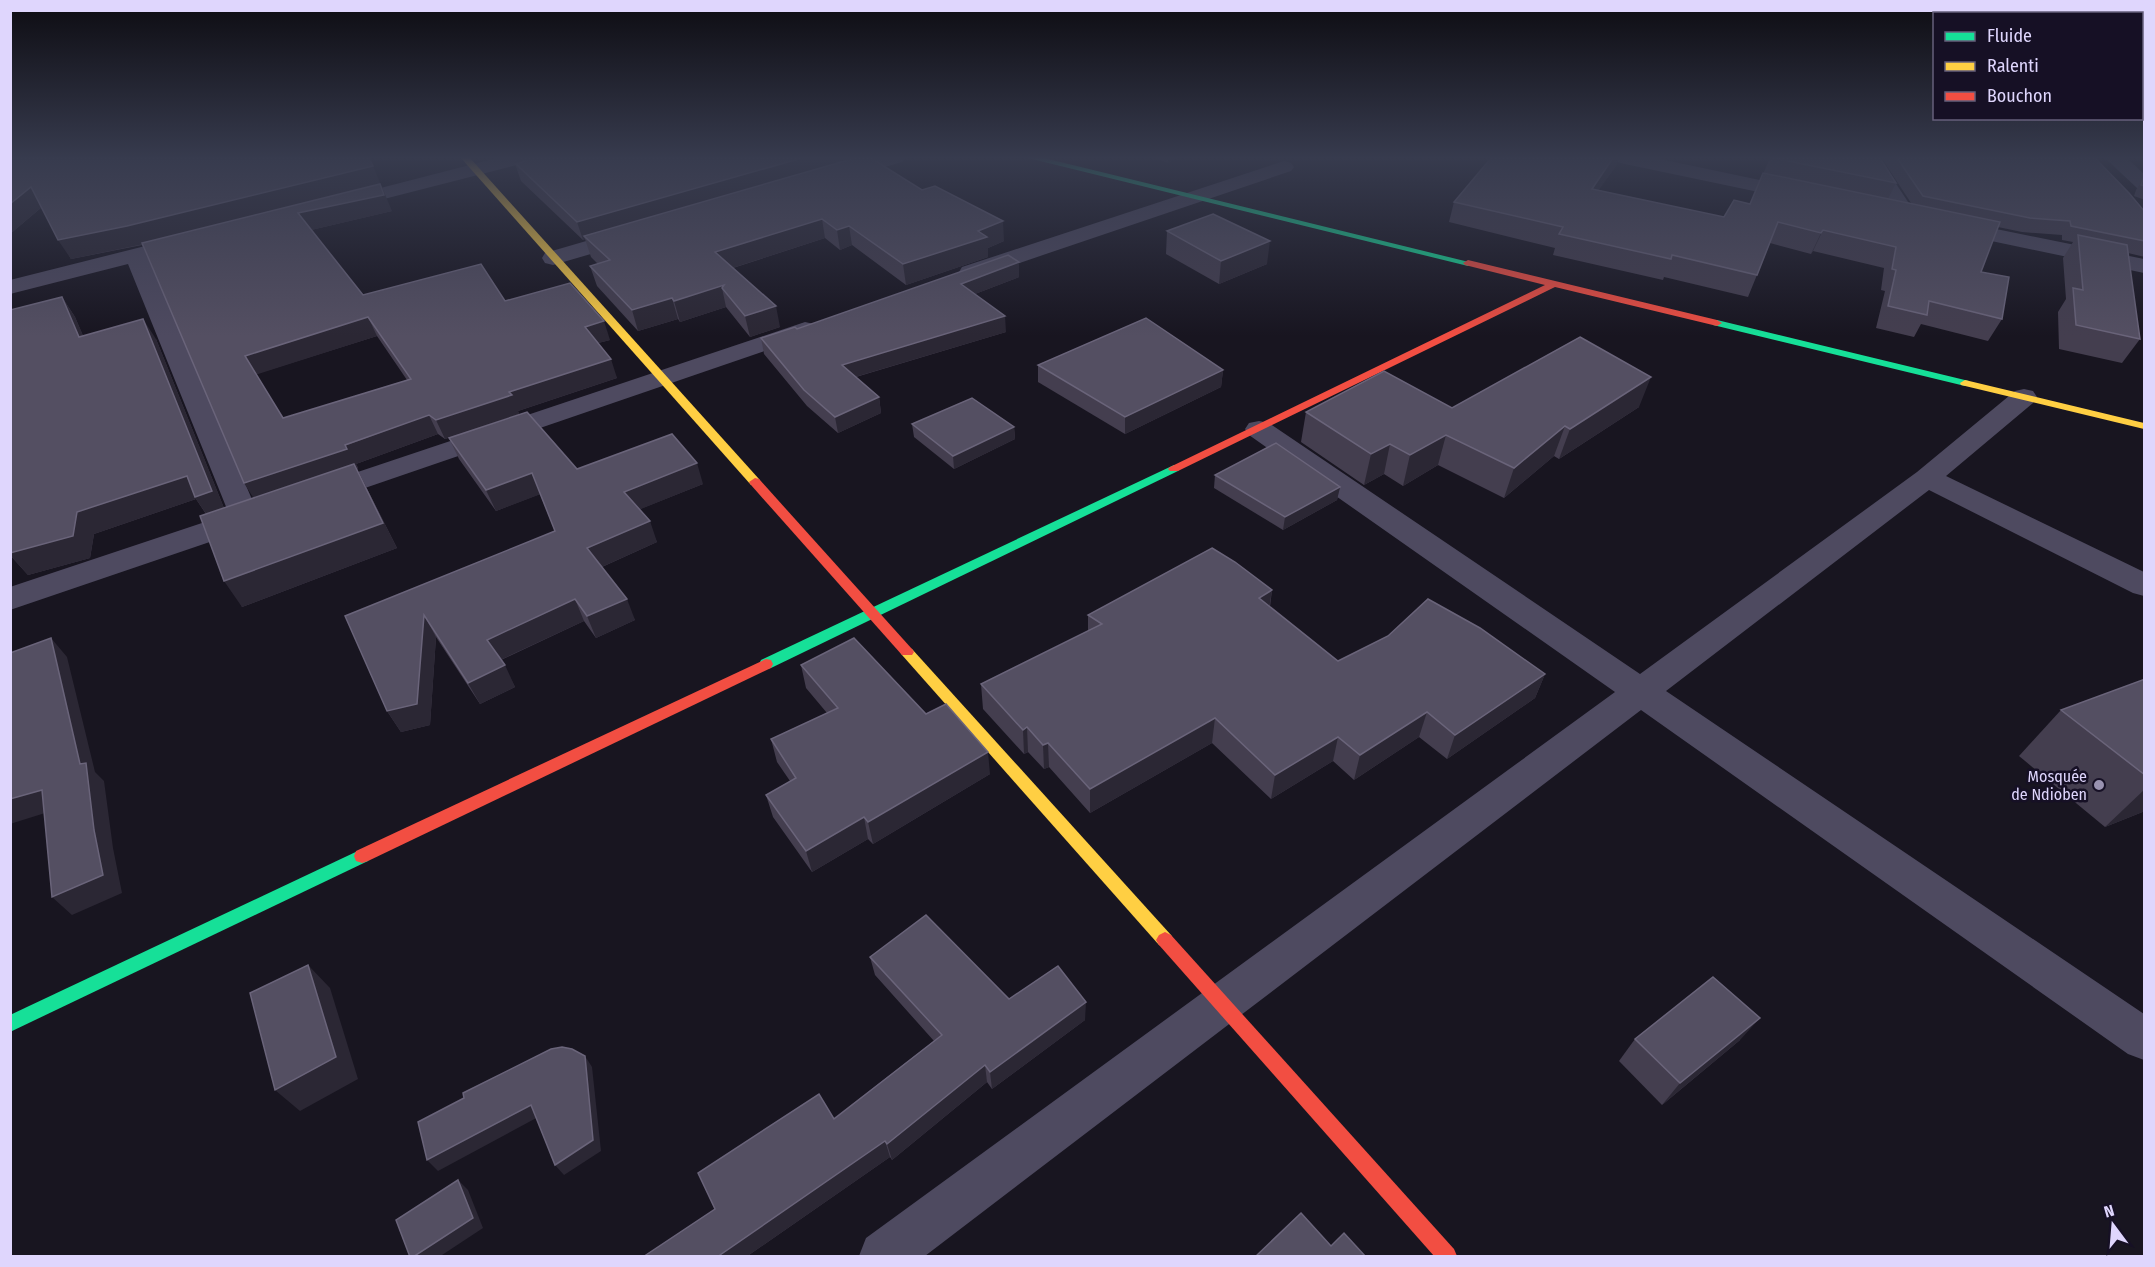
<svg xmlns="http://www.w3.org/2000/svg" width="2155" height="1267" viewBox="0 0 2155 1267" font-family="'Fira Sans Condensed',sans-serif">
<style>
.lines{fill:none;stroke-linecap:round;stroke-linejoin:round}
.street{fill:#4e4a60;fill-rule:evenodd}
.fast{fill:#16e098;fill-rule:evenodd}
.slow{fill:#ffcf43;fill-rule:evenodd}
.jam{fill:#f24e42;fill-rule:evenodd}
.wall{fill:#443e4f;fill-rule:evenodd}
.shaded-wall{fill:#2b2734}
.building{fill:#544f62;stroke:#6a647a;stroke-width:1.5;fill-rule:evenodd}
.poi-dot{fill:#9992b0;stroke:#161025;stroke-width:2}
.labels{text-anchor:middle;dominant-baseline:central;stroke-width:5;stroke-linejoin:round;paint-order:stroke}
.poi-label{font-size:16px;fill:#dfd6fd;stroke:#161025;text-anchor:end}
</style>
<rect width="100%" height="100%" fill="#181520"/>
<g class="lines">
<!-- street -->
<g class="street">
<polygon points="497,158 532,158 529,162 341,210 334,208 331,204 334,200"/>
<polygon points="872,158 905,158 902,162 836,181 829,179 826,175 829,171"/>
<polygon points="1615,158 1655,158 1802,189 1809,191 1812,195 1809,199 1802,201 1625,164 1618,162"/>
<polygon points="1859,158 1879,158 1918,217 1915,222 1907,223 1899,222"/>
<polygon points="2105,158 2127,158 2144,174 2144,190 2137,188"/>
<polygon points="1284,161 1291,163 1294,167 1291,171 978,277 970,279 962,277 959,272 962,267"/>
<polygon points="1952,220 2144,259 2144,273 1944,231 1941,226 1944,221"/>
<polygon points="631,228 639,230 642,235 639,240 553,265 545,263 542,258 545,253"/>
<polygon points="189,235 197,237 200,242 197,247 149,259 257,511 263,518 257,526 10,610 10,587 229,514 128,264 10,294 10,280"/>
<polygon points="805,322 814,324 817,329 814,334 330,500 320,503 310,500 305,494 310,488"/>
<polygon points="2024,389 2033,391 2037,397 2033,403 1946,476 2144,572 2144,596 2133,593 1929,490 1666,691 2144,1014 2144,1060 2128,1054 1641,710 925,1256 859,1256 866,1238 1615,692 1249,435 1245,429 1249,423 1259,421 1269,423 1640,674 1917,472 2015,391"/>
</g>
<!-- fast -->
<g class="fast">
<polygon points="1028,158 1044,158 1473,263 1468,266"/>
<polygon points="1717,320 1969,381 1970,383 1965,386 1713,325 1713,321"/>
<polygon points="1174,465 1180,469 1178,471 771,668 766,669 759,664 761,660"/>
<polygon points="362,849 368,851 370,856 368,861 10,1032 10,1015"/>
</g>
<!-- slow -->
<g class="slow">
<polygon points="461,158 470,158 759,479 761,482 759,485 751,485"/>
<polygon points="1965,380 2144,423 2144,429 1961,385 1960,383"/>
<polygon points="907,647 912,649 1171,935 1174,940 1171,945 1165,948 1159,945 902,655 900,652"/>
</g>
<!-- jam -->
<g class="jam">
<polygon points="1468,260 1717,320 1722,323 1717,326 1555,287 1178,471 1170,471 1168,469 1170,467 1545,285 1465,265 1463,263"/>
<polygon points="755,478 759,479 912,649 914,652 912,655 902,655 751,485 749,482"/>
<polygon points="766,659 771,660 773,664 771,668 368,861 362,863 356,861 354,856 356,851"/>
<polygon points="1165,932 1171,935 1454,1249 1457,1256 1434,1256 1159,945 1156,940 1159,935"/>
</g>
</g>
<!-- wall -->
<g class="wall">
<path d="M 10,158 L 392,211 L 311,230 L 363,295 L 505,301 L 610,340 L 598,343 L 617,378 L 518,411 L 519,414 L 445,439 L 438,434 L 356,464 L 358,468 L 357,469 L 397,548 L 242,607 L 206,514 L 196,499 L 94,534 L 90,558 L 28,575 L 10,555 L 10,310 L 62,297 L 75,317 L 83,336 L 156,339 L 224,508 L 254,498 L 142,245 L 71,259 L 42,207 L 10,234 ZM 377,336 L 407,380 L 283,418 L 256,374 Z"/>
<polygon points="513,158 849,158 849,160 1004,241 988,248 988,257 906,285 852,245 840,250 825,238 733,268 780,327 750,337 726,307 680,322 678,319 638,331 597,286 590,266 598,264 591,257 585,239 583,240 521,181"/>
<polygon points="1156,158 1177,158 1168,163"/>
<polygon points="1491,158 1618,158 1616,166 1598,190 1724,217 1750,204 1770,158 1880,158 1896,183 1888,199 1911,203 1883,160 1884,158 2095,158 2145,212 2145,257 2128,253 2140,339 2122,363 2059,349 2058,312 2066,299 2063,258 2073,242 2062,240 2062,235 2022,232 1998,227 1981,272 2002,319 1988,341 1921,324 1914,337 1876,328 1885,291 1881,290 1884,268 1813,251 1811,254 1770,243 1748,297 1664,277 1663,280 1553,255 1555,248 1449,222 1454,202"/>
<polygon points="2143,179 2145,179 2145,200 2134,196 2136,190"/>
<polygon points="1167,231 1267,264 1219,284 1166,254"/>
<polygon points="1019,262 1019,277 975,294 1006,332 856,377 879,397 881,413 838,433 807,406 764,354 761,338 797,329"/>
<polygon points="1038,365 1223,370 1221,387 1125,434 1038,382"/>
<polygon points="1639,407 1559,459 1554,456 1504,498 1438,465 1403,486 1384,474 1364,485 1301,442 1306,412 1452,408"/>
<polygon points="912,424 1014,427 1015,439 954,469 914,437"/>
<polygon points="449,438 577,469 703,484 640,509 657,542 602,567 635,620 596,638 584,621 501,660 515,687 480,704 436,637 430,725 401,732 387,711 345,616 555,531 540,494 496,511 459,459"/>
<polygon points="1215,475 1340,487 1337,500 1283,530 1214,488"/>
<polygon points="1272,590 1270,607 1338,661 1545,674 1535,698 1447,759 1419,737 1354,780 1333,761 1271,799 1212,743 1090,813 1049,767 1044,769 1028,752 1024,754 983,709 981,684 1088,631 1088,615"/>
<polygon points="801,665 926,714 990,774 873,844 868,839 812,872 773,817 766,795 790,781 777,762 771,739 827,713 806,688"/>
<polygon points="2145,679 2145,811 2105,827 2019,756 2061,710"/>
<polygon points="870,957 1009,999 1085,1020 992,1089 987,1082 892,1160 890,1157 746,1257 643,1257 715,1209 934,1041 875,975"/>
<polygon points="1635,1039 1740,1040 1662,1105 1619,1061"/>
</g>
<!-- shaded-wall -->
<g class="shaded-wall">
<polygon points="802,158 849,158 850,162 584,236 585,239 583,240 577,222"/>
<polygon points="1168,158 1177,158 1168,163"/>
<polygon points="1613,158 1618,158 1616,166 1585,209 1592,189"/>
<polygon points="373,166 392,211 307,231 298,213 380,185 139,245 71,259 58,240"/>
<polygon points="31,187 43,206 10,234 10,204"/>
<polygon points="822,219 825,238 720,272 715,252"/>
<polygon points="1003,221 1004,241 988,248 988,257 906,285 903,264 978,231"/>
<polygon points="849,226 852,245 840,250 837,230"/>
<polygon points="1823,230 1813,251 1811,254 1821,233"/>
<polygon points="1270,241 1267,264 1219,284 1221,261"/>
<polygon points="1019,262 1019,277 962,299 961,284"/>
<polygon points="724,285 722,288 726,307 680,322 674,301"/>
<polygon points="62,297 75,317 93,358 79,337"/>
<polygon points="672,298 678,319 638,331 632,310"/>
<polygon points="776,306 780,327 750,337 745,316"/>
<polygon points="1005,316 1006,332 845,380 842,365"/>
<polygon points="368,317 377,336 255,375 245,356"/>
<polygon points="143,319 156,339 226,513 209,518 196,499 94,534 90,558 28,575 10,555 10,553 77,512"/>
<polygon points="604,321 610,340 591,345 585,327"/>
<polygon points="611,359 617,378 518,411 519,414 445,439 436,420 509,392"/>
<polygon points="1223,370 1221,387 1125,434 1125,417"/>
<polygon points="1651,377 1639,407 1559,459 1570,429"/>
<polygon points="879,397 881,413 838,433 835,417"/>
<polygon points="429,415 438,434 356,464 358,468 357,469 397,548 242,607 224,581 256,502 244,483"/>
<polygon points="1565,426 1554,456 1504,498 1514,468"/>
<polygon points="1014,427 1015,439 954,469 953,456"/>
<polygon points="1446,435 1438,465 1403,486 1410,455"/>
<polygon points="1390,444 1384,474 1364,485 1371,454"/>
<polygon points="697,463 703,484 631,513 624,492"/>
<polygon points="532,473 541,494 496,511 486,490"/>
<polygon points="1340,487 1337,500 1283,530 1285,517"/>
<polygon points="650,521 657,542 595,570 587,548"/>
<polygon points="1272,590 1268,615 1259,598"/>
<polygon points="575,599 584,621 498,661 487,640"/>
<polygon points="627,599 635,620 596,638 587,616"/>
<polygon points="424,615 436,637 430,725 401,732 387,711"/>
<polygon points="51,638 67,657 95,772 104,781 113,848 122,893 72,915 52,897 80,764"/>
<polygon points="505,665 515,687 480,704 468,683"/>
<polygon points="1545,674 1535,698 1447,759 1455,735"/>
<polygon points="1427,712 1419,737 1354,780 1360,755"/>
<polygon points="1215,718 1212,743 1090,813 1090,789"/>
<polygon points="1027,727 1028,752 1024,754 1023,730"/>
<polygon points="1338,737 1333,761 1271,799 1275,775"/>
<polygon points="1048,743 1049,767 1044,769 1043,745"/>
<polygon points="988,752 990,774 873,844 868,822"/>
<polygon points="2145,789 2145,811 2105,827"/>
<polygon points="42,790 61,808 10,824 10,799"/>
<polygon points="864,817 868,839 812,872 806,851"/>
<polygon points="308,965 330,988 358,1079 300,1111 275,1090"/>
<polygon points="1086,1002 1085,1020 992,1089 990,1072"/>
<polygon points="1760,1018 1740,1040 1662,1105 1680,1083"/>
<polygon points="585,1056 592,1067 601,1151 564,1175 555,1165"/>
<polygon points="985,1065 987,1082 892,1160 887,1144"/>
<polygon points="531,1105 540,1116 438,1171 427,1160"/>
<polygon points="885,1141 890,1157 746,1257 717,1257"/>
<polygon points="458,1180 468,1190 483,1228 439,1257 413,1257"/>
</g>
<!-- building -->
<g class="building">
<polygon points="10,158 369,158 373,166 127,226 58,240 31,187 10,204"/>
<polygon points="520,158 802,158 577,222 516,164 525,161"/>
<polygon points="855,158 871,158 922,190 935,186 1003,221 978,231 987,237 903,264 849,226 837,230 822,219 715,252 776,306 745,316 722,288 724,285 674,301 672,298 632,310 590,266 610,260 584,236"/>
<polygon points="1491,158 1613,158 1592,189 1724,217 1734,200 1750,204 1763,173 2000,222 1981,272 2009,277 2002,319 1929,301 1927,315 1888,306 1896,270 1892,269 1896,247 1823,230 1821,233 1778,222 1757,275 1672,255 1671,259 1559,234 1563,227 1454,202"/>
<polygon points="1773,158 1880,158 1896,183"/>
<polygon points="1897,158 2095,158 2129,193 2145,212 2145,241 2071,226 2070,221 2030,218 1923,196"/>
<polygon points="2143,179 2145,179 2145,186 2141,185"/>
<path d="M 380,184 L 384,195 L 298,213 L 363,295 L 481,264 L 505,301 L 570,283 L 604,321 L 585,327 L 611,359 L 509,392 L 512,395 L 436,420 L 429,415 L 345,445 L 347,449 L 244,483 L 142,243 ZM 368,317 L 411,379 L 283,418 L 245,356 Z"/>
<polygon points="1213,214 1270,241 1221,261 1167,231"/>
<polygon points="2078,235 2127,245 2140,339 2076,325 2073,288 2083,290"/>
<polygon points="1008,255 1019,262 961,284 1005,316 842,365 879,397 835,417 804,390 761,338 795,327 797,329"/>
<polygon points="62,297 79,337 143,319 212,491 195,497 187,476 77,512 73,536 10,553 10,310"/>
<polygon points="1146,318 1223,370 1125,417 1038,365"/>
<polygon points="1580,337 1651,377 1570,429 1565,426 1514,468 1446,435 1410,455 1390,444 1371,454 1306,412 1384,371 1452,408"/>
<polygon points="972,398 1014,427 953,456 912,424"/>
<polygon points="527,412 577,469 672,434 697,463 624,492 650,521 587,548 627,599 587,616 575,599 487,640 505,665 468,683 424,615 417,704 387,711 345,616 555,531 532,473 486,490 449,438"/>
<polygon points="1276,443 1340,487 1285,517 1215,475"/>
<polygon points="354,464 383,523 224,581 200,516"/>
<polygon points="1212,548 1235,562 1272,590 1259,598 1338,661 1388,636 1428,599 1480,628 1545,674 1455,735 1427,712 1360,755 1338,737 1275,775 1215,718 1090,789 1048,743 1043,745 1027,727 1023,730 981,684 1102,624 1088,615"/>
<polygon points="51,638 80,764 86,763 94,830 103,875 52,897 42,790 10,799 10,653"/>
<polygon points="854,638 926,714 946,704 988,752 868,822 864,817 806,851 766,795 796,778 771,739 838,708 801,665"/>
<polygon points="2145,679 2145,775 2061,710"/>
<polygon points="926,915 1009,999 1058,966 1086,1002 990,1072 985,1065 887,1144 885,1141 717,1257 643,1257 715,1209 698,1173 819,1094 834,1119 942,1035 870,957"/>
<polygon points="308,965 336,1057 275,1090 250,993"/>
<polygon points="1713,977 1760,1018 1680,1083 1635,1039"/>
<polygon points="562,1047 572,1049 585,1056 593,1140 555,1165 531,1105 427,1160 418,1122 464,1098 463,1093 551,1049"/>
<polygon points="458,1180 473,1218 413,1257 410,1257 396,1220"/>
<polygon points="1301,1213 1331,1246 1344,1233 1366,1257 1255,1257"/>
</g>
<!-- sky -->
<linearGradient id="sky" x2="0" y2="1"><stop stop-color="#0d0c12"/><stop offset="0.47" stop-color="#373b4e"/><stop offset="1" stop-color="#373b4e" stop-opacity="0"/></linearGradient>
<rect width="2155" height="336" fill="url(#sky)"/>
<!-- markers -->
<circle class="poi-dot" cx="2099" cy="785" r="6"/>
<g class="labels">
<!-- poi labels -->
<g class="poi-label">
<text x="2087" y="776">Mosquée<tspan x="2087" dy="18">de Ndioben</tspan></text>
</g>
</g>
<!-- border -->
<rect width="2155" height="1267" fill="none" stroke="#dfd6fd" stroke-width="24"/>
<!-- legend -->
<rect x="1933" y="12" width="210" height="108" fill="#161025" stroke="#665f7b" stroke-width="1.5"/>
<rect x="1945" y="32" width="30" height="9" fill="#16e098" stroke="#665f7b" stroke-width="1.5"/>
<text x="1987" y="42" font-size="18" fill="#dfd6fd">Fluide</text>
<rect x="1945" y="62" width="30" height="9" fill="#ffcf43" stroke="#665f7b" stroke-width="1.5"/>
<text x="1987" y="72" font-size="18" fill="#dfd6fd">Ralenti</text>
<rect x="1945" y="92" width="30" height="9" fill="#f24e42" stroke="#665f7b" stroke-width="1.5"/>
<text x="1987" y="102" font-size="18" fill="#dfd6fd">Bouchon</text>
<!-- north arrow -->
<g transform="translate(2113 1225) rotate(344)" stroke="#161025" stroke-width="4.5" paint-order="stroke">
<path d="M0-4.5L10 22L0 15L-10 22Z" fill="#dfd6fd"/>
<text y="-9" font-size="16" font-weight="bold" text-anchor="middle" fill="#dfd6fd">N</text>
</g>
</svg>
